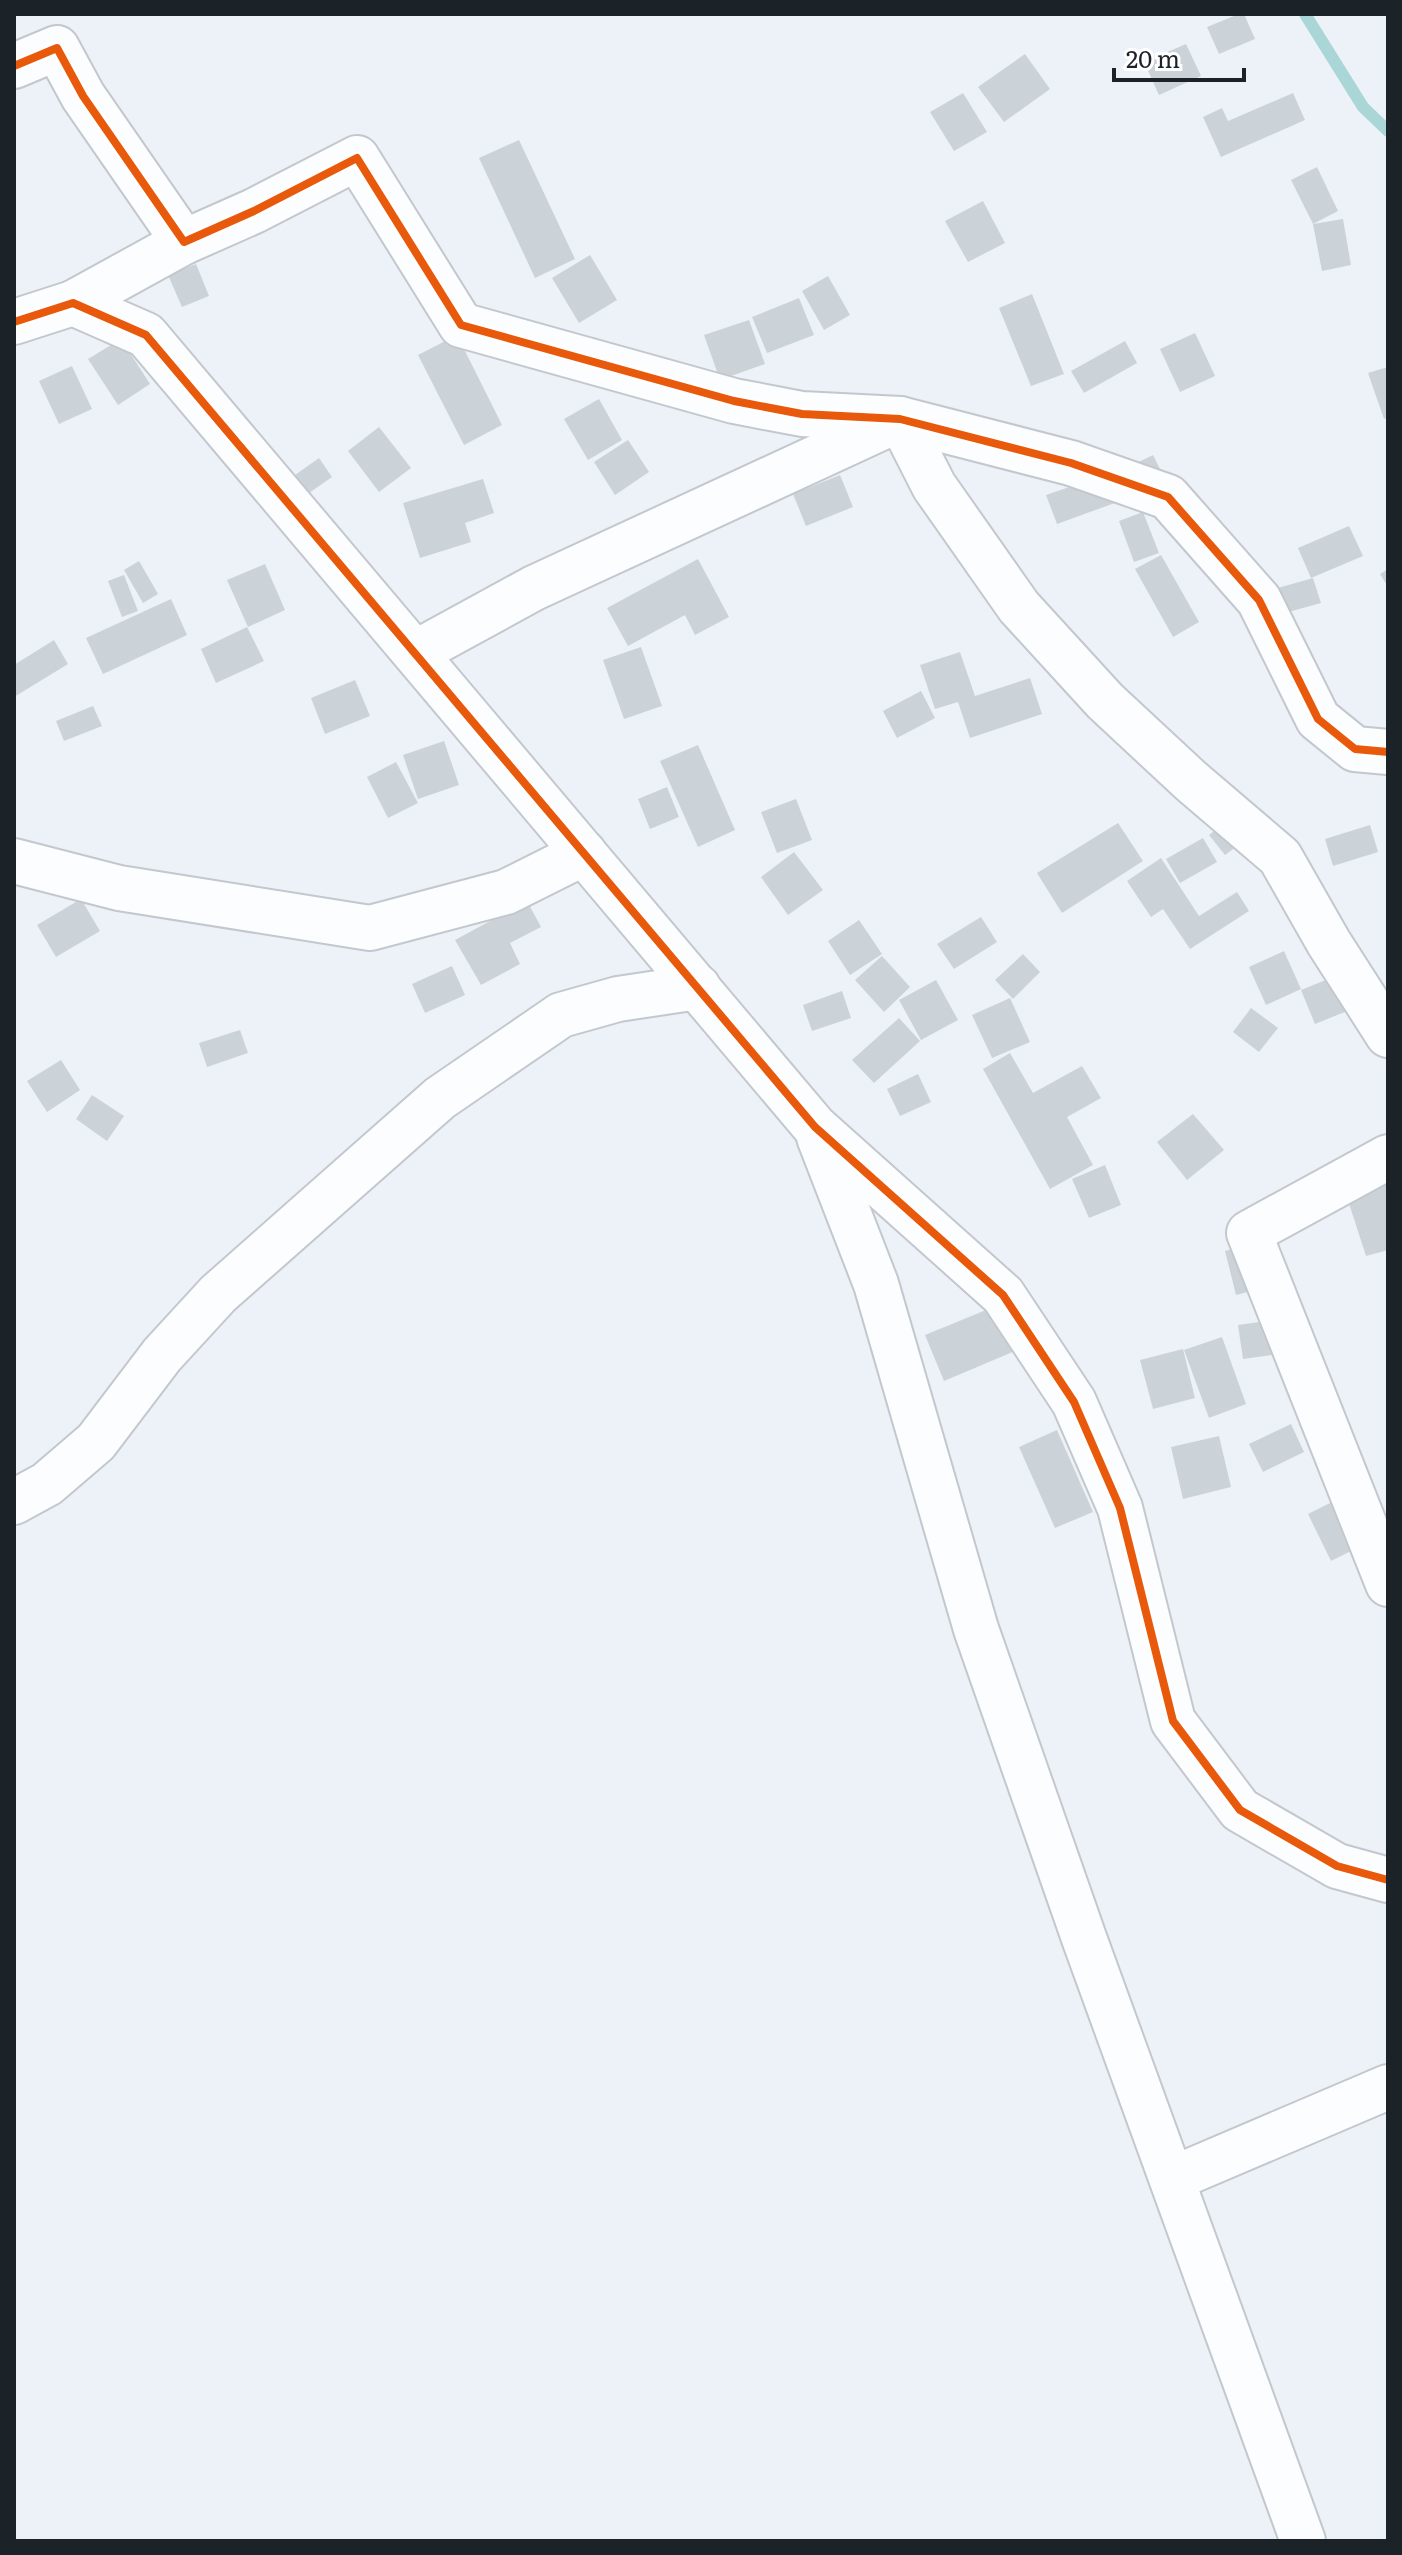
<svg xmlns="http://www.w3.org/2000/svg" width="1402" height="2555" viewBox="0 0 1402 2555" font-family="Literata,serif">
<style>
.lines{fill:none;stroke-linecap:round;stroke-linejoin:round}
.stream{stroke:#aad6d7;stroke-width:12}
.building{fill:#ccd3d8}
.minor-casing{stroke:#c2c8ce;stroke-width:48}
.minor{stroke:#fcfdfe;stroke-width:44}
.cycleway-casing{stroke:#fff;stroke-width:13}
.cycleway{stroke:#e8590c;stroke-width:8}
</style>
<rect width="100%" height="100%" fill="#ecf2f8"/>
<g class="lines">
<!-- stream -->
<polyline class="stream" points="1305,14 1363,107 1388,131"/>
</g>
<!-- building -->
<g class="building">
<polygon points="1239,14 1244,14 1255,39 1219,54 1207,27"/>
<polygon points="1186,44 1201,76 1159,95 1144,62"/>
<polygon points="1025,54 1050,89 1004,122 978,87"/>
<polygon points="963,93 987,132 954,151 930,112"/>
<polygon points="1293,93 1305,120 1221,157 1203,117 1222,108 1228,121"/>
<polygon points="519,140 575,259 535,278 479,158"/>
<polygon points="1317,167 1338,211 1313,224 1291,180"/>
<polygon points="983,201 1005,243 968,262 945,221"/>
<polygon points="1343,219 1351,265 1322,271 1313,224"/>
<polygon points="590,255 617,300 579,323 552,278"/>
<polygon points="196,264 209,296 182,307 168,275"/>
<polygon points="828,276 850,315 824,330 802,291"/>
<polygon points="1032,294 1064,374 1031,386 999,308"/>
<polygon points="799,298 814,335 767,353 752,317"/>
<polygon points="749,320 765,364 720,380 704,335"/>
<polygon points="1195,333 1215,376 1180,392 1160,349"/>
<polygon points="457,335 502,425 464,445 418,355"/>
<polygon points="121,339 150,384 118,405 88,359"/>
<polygon points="1125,341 1137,363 1084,393 1071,371"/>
<polygon points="72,366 92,409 59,424 39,381"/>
<polygon points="1388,367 1388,417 1384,419 1368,373"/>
<polygon points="599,399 622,440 588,460 564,419"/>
<polygon points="379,427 411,468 379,492 348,451"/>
<polygon points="628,440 649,472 615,495 594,462"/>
<polygon points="1153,455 1163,475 1122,470"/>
<polygon points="319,458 332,477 309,493 295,475"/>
<polygon points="1113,472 1123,500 1057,524 1046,495"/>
<polygon points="840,475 853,507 806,526 793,494"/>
<polygon points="483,479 494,513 465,523 471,542 420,558 403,503"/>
<polygon points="1143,512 1159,553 1134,562 1119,521"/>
<polygon points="1349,526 1363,556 1311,578 1298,548"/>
<polygon points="1161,555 1199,622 1173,637 1135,569"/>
<polygon points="698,559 729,617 695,635 685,615 628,646 607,608"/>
<polygon points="139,561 158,594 143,603 124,570"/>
<polygon points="265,564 285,610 248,627 227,580"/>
<polygon points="1388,569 1388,587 1380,574"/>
<polygon points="124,575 138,611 122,617 108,581"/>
<polygon points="1313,578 1321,603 1274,616 1267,591"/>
<polygon points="171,599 187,635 103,674 86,638"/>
<polygon points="247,627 264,661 216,683 201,649"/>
<polygon points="54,640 68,664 14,697 14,665"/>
<polygon points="641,647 662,706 624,719 603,660"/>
<polygon points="960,652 975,696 1030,678 1042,714 970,738 958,702 935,709 920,665"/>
<polygon points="355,680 370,716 325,734 311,698"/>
<polygon points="921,691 935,718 897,738 883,711"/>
<polygon points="93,706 102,726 64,741 56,721"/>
<polygon points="444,741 459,785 418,799 403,755"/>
<polygon points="698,745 735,830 698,847 660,761"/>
<polygon points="396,762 418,803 388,818 367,777"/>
<polygon points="667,787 679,817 650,829 638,799"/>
<polygon points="796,799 812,840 777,853 761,812"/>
<polygon points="1236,815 1252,835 1225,855 1209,835"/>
<polygon points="1118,823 1143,861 1062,913 1037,873"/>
<polygon points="1370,825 1378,852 1333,866 1325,839"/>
<polygon points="1203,838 1217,862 1180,883 1166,859"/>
<polygon points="794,852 823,890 788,915 761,877"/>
<polygon points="1161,858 1199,916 1237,892 1249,911 1190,949 1163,909 1151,917 1127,881"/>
<polygon points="81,899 100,931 56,957 37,925"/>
<polygon points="527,901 541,927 510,943 520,964 481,985 455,940"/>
<polygon points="981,917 997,942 954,969 937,944"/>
<polygon points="859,920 882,954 850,975 828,941"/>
<polygon points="1284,951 1301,989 1266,1005 1249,967"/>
<polygon points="1023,954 1040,972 1013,999 995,980"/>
<polygon points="882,956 910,987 884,1012 855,980"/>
<polygon points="452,966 465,995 425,1013 412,984"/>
<polygon points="1343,973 1357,1007 1315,1024 1301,990"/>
<polygon points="936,980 958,1020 921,1040 899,1000"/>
<polygon points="842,991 851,1018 812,1031 803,1005"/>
<polygon points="1010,998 1030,1042 992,1058 972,1015"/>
<polygon points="1251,1008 1278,1028 1259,1052 1233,1032"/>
<polygon points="899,1018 920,1041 874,1083 852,1060"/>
<polygon points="240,1030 248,1053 207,1067 199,1043"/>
<polygon points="1010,1053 1033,1093 1082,1066 1101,1098 1067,1117 1093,1165 1050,1189 983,1069"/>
<polygon points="61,1060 80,1090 47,1112 27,1081"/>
<polygon points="918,1074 931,1102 900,1116 887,1089"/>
<polygon points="92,1095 124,1116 107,1141 76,1119"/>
<polygon points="1193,1114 1224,1150 1187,1180 1157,1142"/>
<polygon points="1105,1165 1121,1205 1089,1218 1072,1179"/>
<polygon points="1388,1175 1388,1250 1366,1256 1344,1188"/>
<polygon points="1256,1243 1267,1287 1236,1295 1225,1251"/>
<polygon points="1008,1301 1027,1346 944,1381 925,1335"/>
<polygon points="1282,1319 1286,1353 1243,1359 1238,1325"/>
<polygon points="1222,1337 1246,1404 1209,1418 1184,1350"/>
<polygon points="1183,1349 1195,1398 1153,1409 1140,1360"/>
<polygon points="1291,1424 1304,1452 1263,1472 1249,1444"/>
<polygon points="1057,1430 1093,1512 1055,1528 1019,1447"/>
<polygon points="1219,1436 1231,1487 1183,1499 1171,1447"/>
<polygon points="1342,1497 1365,1544 1331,1561 1308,1514"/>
</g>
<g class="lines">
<defs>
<g id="minor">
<polyline points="14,66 57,48 83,96 184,242 254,211 357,158 461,325 734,401 802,414 900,419 1071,463 1168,497 1259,600 1318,719 1355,749 1388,752"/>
<polyline points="73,303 184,242"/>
<polyline points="14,322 73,303 146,335 815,1127 1003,1295 1074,1402 1120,1508 1173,1721 1240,1810 1337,1866 1388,1880"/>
<polyline points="415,653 534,588 900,419 934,486 1019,607 1105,701 1191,781 1280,857 1329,943 1388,1035"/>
<polyline points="14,861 119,888 370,928 506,892 584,853"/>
<polyline points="819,1137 876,1284 976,1629 1084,1938 1303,2541"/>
<polyline points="1388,1157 1249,1233 1388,1584"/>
<polyline points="14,1502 47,1484 96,1442 162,1355 218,1294 440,1098 561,1015 618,999 698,987"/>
<polyline points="1172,2179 1388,2087"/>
</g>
</defs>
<!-- minor casing -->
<use href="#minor" class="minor-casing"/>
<!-- minor -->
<use href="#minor" class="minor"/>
<defs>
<g id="cycleway">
<polyline points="14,66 57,48 83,96 184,242 254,211 357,158 461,325 734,401 802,414 900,419 1071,463 1168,497 1259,600 1318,719 1355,749 1388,752"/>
<polyline points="14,322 73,303 146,335 815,1127 1003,1295 1074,1402 1120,1508 1173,1721 1240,1810 1337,1866 1388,1880"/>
</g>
</defs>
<!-- cycleway casing -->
<use href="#cycleway" class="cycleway-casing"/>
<!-- cycleway -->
<use href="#cycleway" class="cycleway"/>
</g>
<!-- border -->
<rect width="1402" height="2555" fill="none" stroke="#1b2228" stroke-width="32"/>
<!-- scale -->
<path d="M1114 68v12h130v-12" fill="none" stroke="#1b2228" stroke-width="4"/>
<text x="1126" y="68" font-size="24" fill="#1b2228" stroke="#ffffff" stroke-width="6" paint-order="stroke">20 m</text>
</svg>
